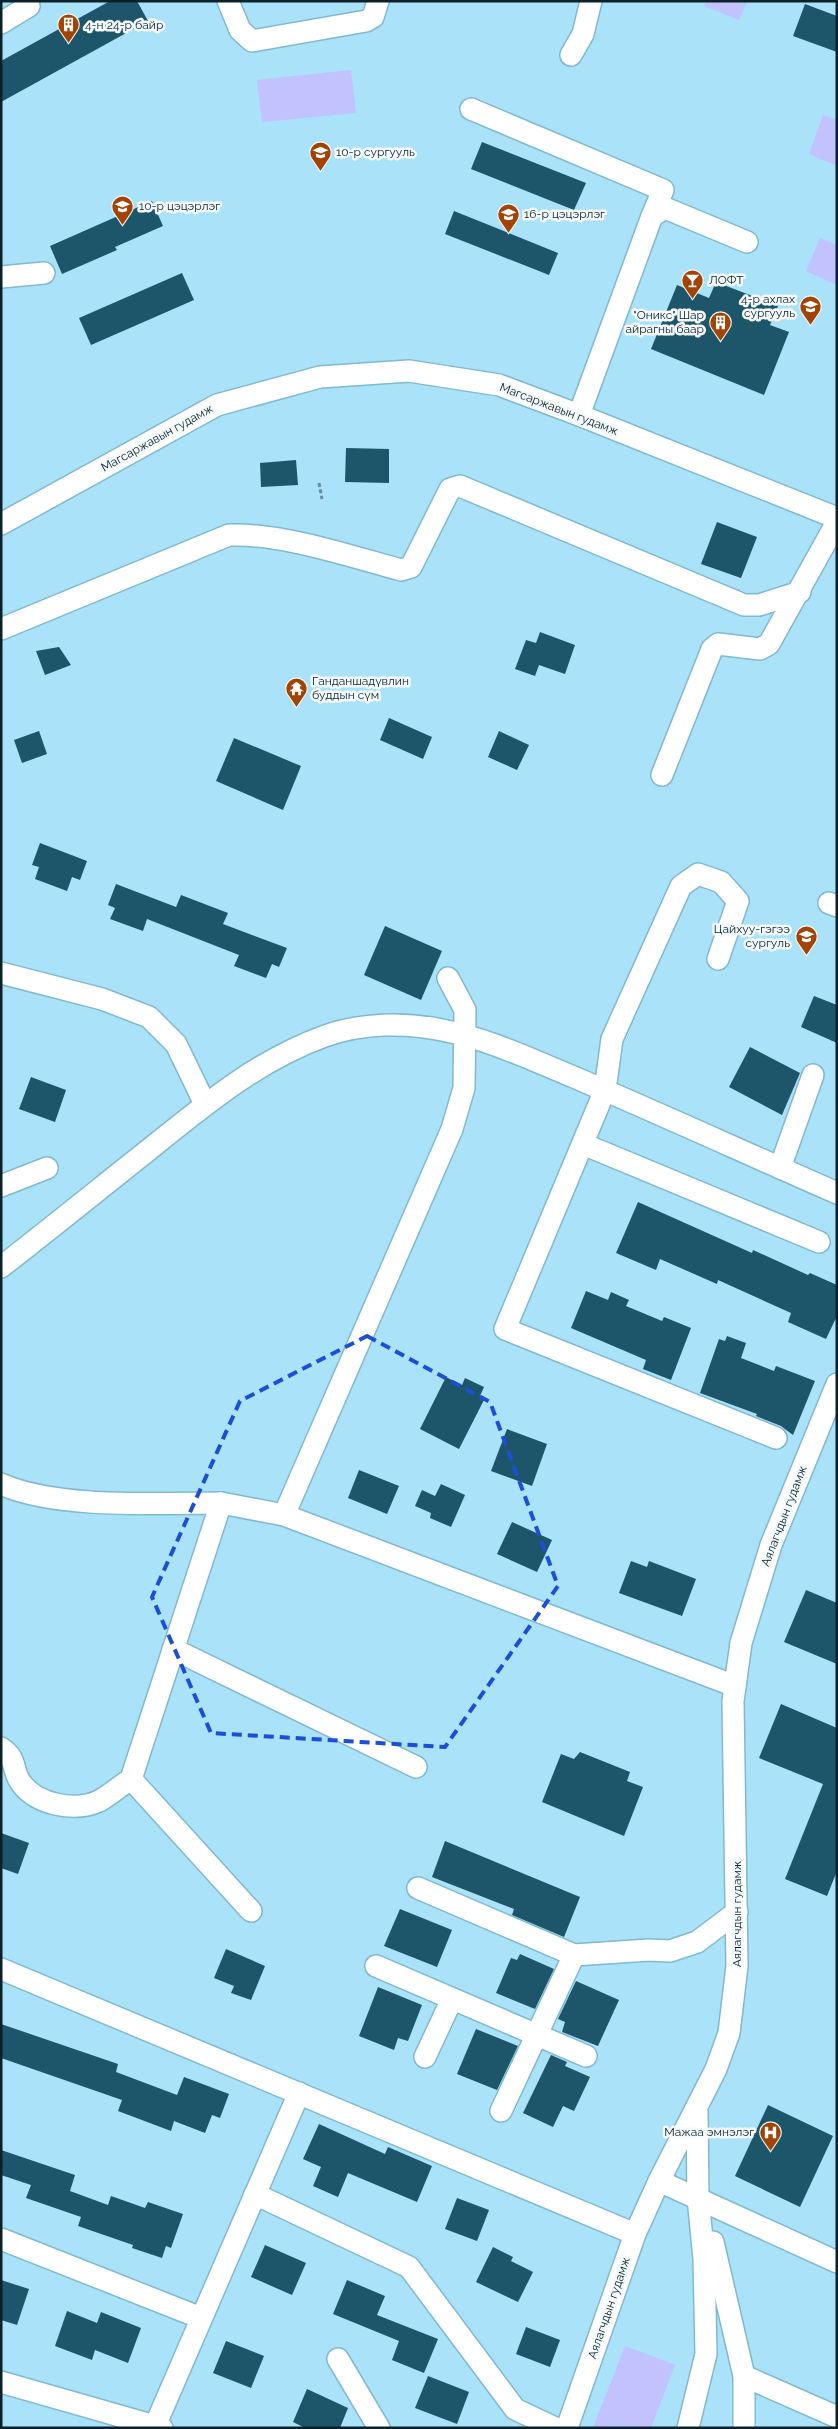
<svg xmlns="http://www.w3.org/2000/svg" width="838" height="2429" viewBox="0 0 838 2429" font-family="Raleway,sans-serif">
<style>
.green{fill:#c2c2ff}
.building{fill:#1d566a}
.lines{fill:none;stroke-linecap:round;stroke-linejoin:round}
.minor-casing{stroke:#81b9cf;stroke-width:24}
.path{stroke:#648e9f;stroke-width:3;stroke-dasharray:4 2.5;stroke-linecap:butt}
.minor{stroke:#fff;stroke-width:21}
.marked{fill:none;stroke:#1d4ed8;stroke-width:4;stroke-dasharray:10 6;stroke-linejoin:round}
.labels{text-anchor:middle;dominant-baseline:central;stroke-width:5;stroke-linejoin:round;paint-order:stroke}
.poi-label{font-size:12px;fill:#0a212a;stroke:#f4fafc;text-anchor:start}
.street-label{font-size:12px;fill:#0a212a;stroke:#f4fafc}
</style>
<rect width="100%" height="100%" fill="#a9e2f9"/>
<!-- green -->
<g class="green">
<polygon points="706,1 747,1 739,20 704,6"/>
<polygon points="351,70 356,113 262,122 257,80"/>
<polygon points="823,115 837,120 837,166 809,154"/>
<polygon points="820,238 837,245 837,285 806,271"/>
<polygon points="625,2346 675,2365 651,2428 593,2428"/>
</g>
<!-- building -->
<g class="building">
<polygon points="110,1 137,1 148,21 1,102 1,61"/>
<polygon points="805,4 837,16 837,52 793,36"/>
<polygon points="482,142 586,183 574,210 471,169"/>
<polygon points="152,201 163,226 115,247 117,250 62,274 50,246"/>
<polygon points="454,211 558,253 549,275 445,234"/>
<polygon points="182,273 194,300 91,345 79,318"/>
<polygon points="716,282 778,306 770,325 789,332 764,395 651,349 677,285 709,298"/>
<polygon points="346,448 389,449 389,483 345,482"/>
<polygon points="296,460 298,485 261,487 260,463"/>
<polygon points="717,522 757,537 741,578 701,564"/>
<polygon points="540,632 575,645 565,674 539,665 535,676 515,669 526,640 536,643"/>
<polygon points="59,647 71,665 45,675 36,651"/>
<polygon points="389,718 432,737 423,759 380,740"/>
<polygon points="39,731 47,754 22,763 14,740"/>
<polygon points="499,731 529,745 517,770 488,757"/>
<polygon points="234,738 301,766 283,810 216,781"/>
<polygon points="40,843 87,861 80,880 72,877 67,891 35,879 39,867 32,865"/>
<polygon points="116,884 176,907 181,895 228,913 223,924 287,948 279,967 272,964 266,978 234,966 239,955 147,919 143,931 110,919 115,908 108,905"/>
<polygon points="385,926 442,951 421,1000 364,975"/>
<polygon points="814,996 837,1005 837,1043 801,1027"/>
<polygon points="750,1047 800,1073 782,1115 729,1087"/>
<polygon points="31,1077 66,1090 55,1122 19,1109"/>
<polygon points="638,1202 752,1253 753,1250 808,1275 810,1273 837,1285 837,1316 826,1339 788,1322 791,1313 718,1280 717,1284 660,1259 656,1270 616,1253"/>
<polygon points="586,1291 608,1300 611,1292 629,1300 626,1306 662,1321 664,1317 691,1328 671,1380 643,1369 646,1360 571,1328"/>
<polygon points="727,1336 746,1343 741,1358 774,1371 776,1366 815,1381 793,1435 781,1426 756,1416 757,1414 700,1393 719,1339 725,1341"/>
<polygon points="446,1377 462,1385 465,1378 484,1387 480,1396 485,1398 459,1449 420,1429"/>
<polygon points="507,1429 547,1444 532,1486 491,1471"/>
<polygon points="359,1470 399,1486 387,1514 348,1498"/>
<polygon points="441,1484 465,1495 451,1527 430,1518 431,1513 415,1506 422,1490 435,1496"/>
<polygon points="512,1522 552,1540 537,1572 497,1554"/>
<polygon points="631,1561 647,1567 649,1561 696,1579 682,1616 619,1593"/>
<polygon points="806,1590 837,1603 837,1664 784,1642"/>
<polygon points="781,1704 837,1728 837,1871 827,1896 785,1879 823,1784 759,1758"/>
<polygon points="580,1752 630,1772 627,1781 643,1787 624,1836 542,1802 561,1754 574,1759"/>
<polygon points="1,1833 29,1843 18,1874 1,1868"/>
<polygon points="445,1841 580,1897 564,1937 512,1915 514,1909 432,1877"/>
<polygon points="400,1909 452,1930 437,1967 384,1946"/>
<polygon points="226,1949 265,1966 251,2000 231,1993 234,1986 214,1978"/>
<polygon points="520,1954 554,1969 535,2009 496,1993 511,1958 517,1960"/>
<polygon points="576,1981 619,2000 598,2046 562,2032 565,2022 558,2019"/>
<polygon points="378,1987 422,2005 408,2041 398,2038 394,2050 359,2036"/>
<polygon points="1,2024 118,2064 116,2072 177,2095 184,2077 229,2094 220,2118 212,2115 205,2133 174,2121 171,2131 118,2111 122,2100 1,2058"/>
<polygon points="476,2029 518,2046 497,2090 457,2074"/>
<polygon points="551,2055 567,2062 565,2066 590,2077 574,2111 563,2106 553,2127 523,2113"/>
<polygon points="768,2105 833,2136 800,2207 735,2176"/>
<polygon points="319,2124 385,2154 388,2147 432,2166 417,2202 348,2173 338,2197 313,2186 321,2167 303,2159"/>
<polygon points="1,2150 75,2175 70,2191 108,2205 111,2196 145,2208 148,2202 183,2214 171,2248 166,2246 162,2258 132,2248 133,2245 78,2226 81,2217 26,2198 31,2185 1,2175"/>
<polygon points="457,2198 489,2210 477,2241 445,2229"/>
<polygon points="265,2245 306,2263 292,2295 251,2277"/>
<polygon points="493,2247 513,2257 511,2261 533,2272 518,2302 476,2282"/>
<polygon points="1,2280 29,2289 17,2325 1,2320"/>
<polygon points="347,2280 385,2296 377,2315 438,2339 424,2373 392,2360 399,2341 333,2314"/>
<polygon points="67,2311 97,2323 101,2312 141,2328 128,2363 95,2350 92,2360 55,2346"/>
<polygon points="526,2327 560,2340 550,2367 516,2354"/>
<polygon points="226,2341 264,2356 251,2388 213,2373"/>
<polygon points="428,2376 469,2392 457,2424 415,2408"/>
<polygon points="307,2389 348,2408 340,2428 305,2428 293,2422"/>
</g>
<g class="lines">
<defs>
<g id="minor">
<polyline points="228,1 240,30 252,41 366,21 373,17 378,1"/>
<polyline points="1,23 29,6"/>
<polyline points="571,55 583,34 591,1"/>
<polyline points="471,109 663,190 652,216"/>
<polyline points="1,277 44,273"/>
<polyline points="579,415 652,216 665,208 747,242"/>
<polyline points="1,524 217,405 320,377 409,371 499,385 579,415 837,518"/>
<path d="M 1,629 L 229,535 C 281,533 350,556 401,570 L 411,567 L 450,489 L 460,486 L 744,605 L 759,605 L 800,592"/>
<polyline points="662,775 712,649 718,644 760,649 769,644 837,522"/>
<polyline points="829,903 837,906"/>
<polyline points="718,959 738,901 721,882 698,874 681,886 612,1039 605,1090 505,1329 776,1438"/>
<polyline points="1,973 102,999 149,1017 176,1044 205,1104"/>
<polyline points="448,978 465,1010 464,1088 452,1129 284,1515 735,1686"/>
<polyline points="583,1144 819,1242"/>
<polyline points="780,1168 813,1075"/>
<polyline points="1,1186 47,1168"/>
<path d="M 1,1267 C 50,1229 98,1190 146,1152 C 202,1107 256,1061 325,1036 C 362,1023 404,1022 442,1030 C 489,1039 532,1060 576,1078 C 663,1115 750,1155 837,1193"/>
<path d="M 1,1484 C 56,1509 159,1503 221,1503 L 131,1779 L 251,1911"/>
<polyline points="221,1503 284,1515"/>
<polyline points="173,1649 416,1767"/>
<path d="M 1,1748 C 18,1759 11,1769 21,1783 C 37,1805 75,1812 99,1801 C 110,1795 120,1786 131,1779"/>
<polyline points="418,1888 574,1955 649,1950 670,1951 697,1942 737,1912"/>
<polyline points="376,1966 586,2056"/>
<polyline points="1,1969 635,2234"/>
<polyline points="425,2057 452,1999"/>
<polyline points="501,2111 574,1955"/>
<polyline points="659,2181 837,2262"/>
<polyline points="255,2194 409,2267 515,2409 555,2428"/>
<polyline points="1,2239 201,2318"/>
<polyline points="713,2242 744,2376 744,2428"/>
<polyline points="338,2359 379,2428"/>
<polyline points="744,2376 837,2417"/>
<polyline points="1,2382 155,2426"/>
<polyline points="162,2428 155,2426 299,2093"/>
<polyline points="567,2428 635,2234 659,2181 716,2069 729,2033 737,1966 733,1701 741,1643 771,1545 837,1384"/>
<polyline points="688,2428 706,2354 704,2259 698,2198 697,2111"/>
</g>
</defs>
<!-- minor casing -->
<use href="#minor" class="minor-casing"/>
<!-- path -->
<polyline class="path" points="319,483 322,499"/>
<!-- minor -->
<use href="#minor" class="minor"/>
</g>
<!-- marked area -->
<path class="marked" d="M 367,1336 L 490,1402 L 558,1586 L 445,1747 L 211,1733 L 152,1597 L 240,1401 Z"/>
<!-- icons -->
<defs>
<symbol id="building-pin" viewBox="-11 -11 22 30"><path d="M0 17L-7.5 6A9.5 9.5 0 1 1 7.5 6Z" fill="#a44201" stroke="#f4fafc"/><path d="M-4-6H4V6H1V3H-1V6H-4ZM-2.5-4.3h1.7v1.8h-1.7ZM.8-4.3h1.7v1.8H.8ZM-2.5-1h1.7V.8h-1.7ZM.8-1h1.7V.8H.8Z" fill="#fff"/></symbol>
<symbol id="school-pin" viewBox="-11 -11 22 30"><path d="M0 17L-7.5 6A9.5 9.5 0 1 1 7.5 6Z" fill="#a44201" stroke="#f4fafc"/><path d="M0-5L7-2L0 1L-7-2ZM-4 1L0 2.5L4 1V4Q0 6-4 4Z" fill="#fff"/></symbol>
<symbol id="bar-pin" viewBox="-11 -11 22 30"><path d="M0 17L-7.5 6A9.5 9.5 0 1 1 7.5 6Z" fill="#a44201" stroke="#f4fafc"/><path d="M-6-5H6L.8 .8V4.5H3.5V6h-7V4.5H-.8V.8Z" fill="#fff"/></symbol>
<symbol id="temple-pin" viewBox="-11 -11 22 30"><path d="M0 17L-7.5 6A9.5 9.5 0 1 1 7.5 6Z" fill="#a44201" stroke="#f4fafc"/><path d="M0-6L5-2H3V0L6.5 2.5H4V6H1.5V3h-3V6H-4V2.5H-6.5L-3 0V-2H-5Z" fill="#fff"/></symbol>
<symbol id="hospital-pin" viewBox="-11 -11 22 30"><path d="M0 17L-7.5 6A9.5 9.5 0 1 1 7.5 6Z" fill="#a44201" stroke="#f4fafc"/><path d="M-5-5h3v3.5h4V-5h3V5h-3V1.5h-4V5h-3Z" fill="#fff"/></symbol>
</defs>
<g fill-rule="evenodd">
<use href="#building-pin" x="56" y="12" width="25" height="34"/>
<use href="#school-pin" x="308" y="140" width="25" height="34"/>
<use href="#school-pin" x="110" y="194" width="25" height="34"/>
<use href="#school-pin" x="496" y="202" width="25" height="34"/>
<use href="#bar-pin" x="680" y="268" width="25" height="34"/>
<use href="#school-pin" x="798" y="294" width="25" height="34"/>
<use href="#building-pin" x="708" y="310" width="25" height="34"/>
<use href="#temple-pin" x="284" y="676" width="25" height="34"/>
<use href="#school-pin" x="794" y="924" width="25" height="34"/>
<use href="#hospital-pin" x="758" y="2120" width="25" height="34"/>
</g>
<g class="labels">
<!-- poi labels -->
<g class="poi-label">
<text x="85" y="25">4-н 24-р байр</text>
<text x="336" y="152">10-р сургууль</text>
<text x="139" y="206">10-р цэцэрлэг</text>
<text x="524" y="214">16-р цэцэрлэг</text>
<text x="709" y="280">ЛОФТ</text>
<text x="795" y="299" text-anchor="end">4-р ахлах<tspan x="795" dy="14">сургууль</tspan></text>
<text x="704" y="315" text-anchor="end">"Оникс" Шар<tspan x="704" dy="14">айрагны баар</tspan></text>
<text x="312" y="681">Ганданшадүвлин<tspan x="312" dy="14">буддын сүм</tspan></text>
<text x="790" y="929" text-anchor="end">Цайхуу-гэгээ<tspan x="790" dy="14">сургуль</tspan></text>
<text x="754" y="2132" text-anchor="end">Maжаа эмнэлэг</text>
</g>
<!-- street labels -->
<g class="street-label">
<text transform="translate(559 409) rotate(21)">Магсаржавын гудамж</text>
<text transform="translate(157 438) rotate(-29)">Магсаржавын гудамж</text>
<text transform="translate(784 1516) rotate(-69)">Аялагчдын гудамж</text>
<text transform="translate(737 1914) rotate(-90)">Аялагчдын гудамж</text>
<text transform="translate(609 2308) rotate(-71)">Аялагчдын гудамж</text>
</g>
</g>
<!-- border -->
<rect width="838" height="2429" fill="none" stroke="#0a212a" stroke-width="5"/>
</svg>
